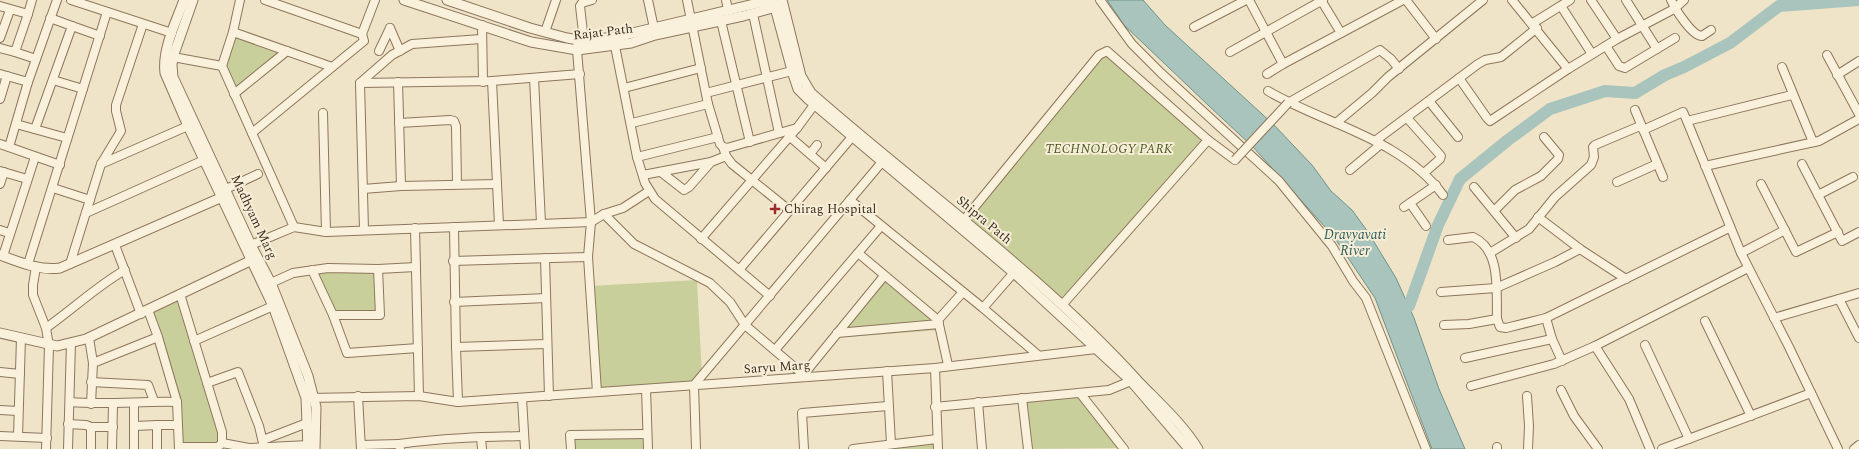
<svg xmlns="http://www.w3.org/2000/svg" width="1859" height="449" viewBox="0 0 1859 449" font-family="Spectral,serif">
<style>
.green{fill:#c9cf9b}
.water{fill:#a9c4bc;stroke:#6f938a}
.lines{fill:none;stroke-linecap:round;stroke-linejoin:round}
.river{stroke:#a9c4bc;stroke-width:12}
.minor-casing{stroke:#8d765c;stroke-width:10}
.tertiary-casing{stroke:#8d765c;stroke-width:11}
.minor{stroke:#faf1dc;stroke-width:8}
.tertiary{stroke:#faf1dc;stroke-width:9}
.minor-bridge-casing{stroke:#8d765c;stroke-width:10;stroke-linecap:butt}
.minor-bridge{stroke:#faf1dc;stroke-width:8}
.poi-dot{fill:#9e2a2b;stroke:#f7eed8;stroke-width:1.5}
.labels{text-anchor:middle;dominant-baseline:central;stroke-width:4;stroke-linejoin:round;paint-order:stroke}
.street-label{font-size:13px;fill:#3d2e20;stroke:#f7eed8}
.park-label{font-size:13px;font-style:italic;fill:#4d5a26;stroke:#f7eed8}
.poi-label{font-size:13px;fill:#3d2e20;stroke:#f7eed8;text-anchor:start}
.water-label{font-size:14px;font-style:italic;fill:#2f5d5a;stroke:#f7eed8}
</style>
<rect width="100%" height="100%" fill="#f0e4c8"/>
<!-- green -->
<g class="green">
<polygon points="233,32 287,51 234,94 222,66"/>
<polygon points="1107,51 1208,140 1063,304 964,220"/>
<polygon points="378,269 380,315 333,315 312,270"/>
<polygon points="884,276 938,320 940,330 833,338"/>
<polygon points="697,280 702,376 694,385 597,392 590,286"/>
<polygon points="180,294 222,443 179,449 177,402 148,311"/>
<polygon points="1080,393 1123,448 1028,449 1022,398"/>
<polygon points="647,434 648,449 567,449 570,435"/>
<polygon points="937,439 938,449 854,449"/>
</g>
<!-- water -->
<polygon class="water" points="1107,0 1143,0 1165,25 1274,125 1312,165 1331,191 1352,210 1368,232 1396,278 1414,318 1439,389 1465,449 1432,449 1375,298 1334,237 1253,147 1209,106 1124,25"/>
<g class="lines">
<!-- river -->
<polyline class="river" points="1409,306 1438,225 1460,179 1508,140 1550,109 1605,91 1635,93 1665,75 1684,67 1730,43 1779,6 1859,0"/>
<defs>
<g id="minor">
<polyline points="71,0 172,33"/>
<polyline points="240,0 233,32 222,66 294,227"/>
<polyline points="265,0 362,34"/>
<polyline points="648,0 655,33"/>
<polyline points="687,0 708,104 720,144 723,147 727,148 797,128"/>
<polyline points="726,0 728,10"/>
<polyline points="1100,0 1132,44 1161,73 1279,181 1332,246 1353,281 1366,298 1426,449"/>
<polyline points="1249,0 1283,64"/>
<polyline points="1321,0 1341,33"/>
<polyline points="1406,0 1436,39"/>
<polyline points="1512,0 1568,69"/>
<polyline points="1591,0 1617,39"/>
<polyline points="1626,0 1657,49"/>
<path d="M 1671,0 C 1675,9 1692,36 1702,36 L 1711,30"/>
<polyline points="0,6 28,14 32,0"/>
<polyline points="1561,6 1592,54"/>
<polyline points="753,14 779,133"/>
<polyline points="50,18 72,26"/>
<polyline points="721,21 750,142"/>
<polyline points="1533,23 1570,0"/>
<polyline points="482,25 483,82"/>
<polyline points="1194,27 1246,0"/>
<polyline points="390,28 400,51"/>
<polyline points="233,32 332,67"/>
<polyline points="545,32 556,0"/>
<polyline points="0,38 10,10"/>
<polyline points="578,40 577,50 591,222 588,257 597,392"/>
<polyline points="584,41 580,6 582,3 592,0"/>
<polyline points="615,46 637,157 645,183 655,199 770,296"/>
<polyline points="1606,46 1619,66 1625,68 1675,38"/>
<polyline points="0,48 15,52 28,14"/>
<polyline points="379,51 390,28"/>
<polyline points="15,52 36,59"/>
<polyline points="1230,52 1323,0"/>
<polyline points="1827,55 1859,114"/>
<polyline points="173,57 222,66"/>
<polyline points="1782,67 1813,142"/>
<polyline points="0,74 7,76 0,99"/>
<polyline points="1267,74 1283,64 1403,0"/>
<polyline points="1837,75 1859,61"/>
<polyline points="7,76 28,82"/>
<polyline points="534,78 541,223"/>
<polyline points="1459,78 1487,118 1490,121 1568,69 1617,39 1674,9 1684,0"/>
<polyline points="53,80 83,89"/>
<polyline points="492,81 499,225"/>
<polyline points="398,82 401,186"/>
<polyline points="360,83 492,81 580,74"/>
<polyline points="624,88 701,68"/>
<path d="M 1268,91 C 1326,125 1401,138 1443,195"/>
<polyline points="706,93 792,71"/>
<polyline points="234,94 287,51"/>
<polyline points="1792,95 1687,121 1741,253 1789,347 1838,449"/>
<polyline points="1429,101 1458,137"/>
<polyline points="1288,103 1380,50 1391,59 1399,69"/>
<polyline points="1635,110 1663,177"/>
<polyline points="323,113 326,232"/>
<polyline points="1407,118 1441,156 1440,159 1424,173"/>
<polyline points="399,123 450,120 454,121 456,126 457,184"/>
<polyline points="632,123 708,104"/>
<polyline points="1336,123 1372,93 1388,77 1483,0"/>
<polyline points="16,124 67,138"/>
<polyline points="35,129 72,26 100,36"/>
<polyline points="1643,130 1683,112 1687,121"/>
<polyline points="252,133 364,41 362,34 375,0"/>
<polyline points="789,136 826,168"/>
<polyline points="1375,141 1478,64 1485,60 1501,57 1537,28"/>
<polyline points="0,144 60,165"/>
<polyline points="9,147 28,82 57,0"/>
<polyline points="723,147 726,156 732,164 789,210"/>
<polyline points="810,154 817,145"/>
<polyline points="637,157 718,137"/>
<polyline points="101,164 188,126"/>
<polyline points="1802,164 1842,241 1859,232"/>
<polyline points="1705,166 1819,141 1859,119"/>
<polyline points="1350,170 1381,144"/>
<polyline points="0,171 27,179"/>
<polyline points="661,172 684,190 689,187 711,162"/>
<polyline points="643,175 711,162 726,156"/>
<polyline points="1617,182 1657,164"/>
<polyline points="0,184 4,172"/>
<polyline points="1761,184 1796,252 1838,232"/>
<polyline points="1474,187 1516,238"/>
<polyline points="53,188 90,200"/>
<polyline points="226,189 258,174"/>
<polyline points="363,189 401,186 497,184"/>
<polyline points="1818,195 1853,177"/>
<polyline points="850,200 983,308 1038,355"/>
<polyline points="1410,203 1426,226"/>
<polyline points="1404,207 1436,185"/>
<polyline points="1494,211 1515,190 1541,176 1558,159 1559,155 1544,137"/>
<polyline points="86,213 204,160"/>
<polyline points="604,214 634,244 710,283 730,302 745,325 806,377"/>
<polyline points="1538,217 1580,249 1626,279"/>
<polyline points="964,220 1099,55 1107,51 1208,140 1235,160"/>
<polyline points="454,227 456,347 458,402"/>
<polyline points="415,228 419,396"/>
<polyline points="0,230 9,233"/>
<polyline points="364,230 360,83 392,55 412,44 481,39"/>
<polyline points="701,239 797,128 814,105"/>
<path d="M 1448,240 L 1473,237 C 1502,250 1496,293 1497,319 L 1500,327 L 1506,328 L 1546,318"/>
<polyline points="115,245 141,314"/>
<polyline points="251,245 294,227 326,232 591,222 604,214 623,208 649,191"/>
<polyline points="858,253 938,320 963,292"/>
<polyline points="1490,253 1529,229 1555,197 1591,165 1594,157 1593,147 1595,145 1640,126"/>
<polyline points="1741,253 1785,230"/>
<polyline points="3,256 35,157"/>
<polyline points="545,258 549,396"/>
<polyline points="453,261 588,257"/>
<polyline points="28,264 107,12"/>
<polyline points="70,264 101,164 121,131 116,111 116,105 143,24"/>
<polyline points="36,267 33,285 33,295 46,328 49,346 46,449"/>
<polyline points="378,269 380,315 333,315 347,353 418,348"/>
<polyline points="312,270 333,315"/>
<polyline points="739,270 852,137"/>
<polyline points="271,283 293,273 328,268 378,269 416,267"/>
<polyline points="1441,292 1496,288 1555,262 1580,249"/>
<polyline points="180,294 222,432 222,443"/>
<polyline points="1839,299 1859,338"/>
<polyline points="454,302 546,298"/>
<polyline points="1063,304 1208,140"/>
<polyline points="983,308 1018,268"/>
<polyline points="148,310 158,337 177,402 179,449"/>
<polyline points="1774,318 1859,293"/>
<polyline points="938,320 948,365"/>
<polyline points="1705,321 1751,416"/>
<polyline points="1444,325 1469,324 1497,319"/>
<path d="M 46,328 C 73,309 97,286 125,270"/>
<polyline points="837,333 939,324"/>
<polyline points="89,338 93,363 91,404"/>
<polyline points="194,341 273,306"/>
<polyline points="1645,345 1689,439"/>
<polyline points="1595,346 1629,399 1650,449"/>
<polyline points="456,347 546,344"/>
<polyline points="775,350 881,226"/>
<polyline points="1465,358 1552,339"/>
<polyline points="1562,361 1552,339 1546,318 1729,228"/>
<polyline points="93,363 158,337"/>
<polyline points="935,368 938,449"/>
<polyline points="887,371 891,444"/>
<polyline points="0,372 20,374"/>
<polyline points="804,374 884,276"/>
<polyline points="91,382 148,385 154,401"/>
<polyline points="207,383 238,372 259,426 264,447"/>
<polyline points="1471,386 1554,364 1595,346 1748,268"/>
<polyline points="646,389 648,449"/>
<polyline points="1561,390 1574,416 1598,449"/>
<polyline points="1080,393 1124,449"/>
<polyline points="358,396 361,449"/>
<polyline points="1527,396 1529,426 1528,449"/>
<polyline points="308,398 419,396 458,402 935,368 1096,349"/>
<polyline points="522,398 525,449"/>
<polyline points="1022,398 1028,449"/>
<path d="M 70,402 C 106,405 141,401 177,402"/>
<polyline points="978,402 982,449"/>
<polyline points="935,407 1109,390 1131,381"/>
<polyline points="0,410 18,411"/>
<polyline points="68,424 86,425 91,427 91,449"/>
<polyline points="157,425 178,425"/>
<polyline points="135,426 157,425 157,449"/>
<polyline points="91,427 113,427"/>
<polyline points="0,436 47,438"/>
<polyline points="18,436 21,338"/>
<polyline points="481,437 482,449"/>
<polyline points="263,440 307,423"/>
<polyline points="222,443 249,448 308,445"/>
<polyline points="361,445 399,444"/>
<polyline points="179,447 218,447 222,443"/>
<polyline points="1497,447 1497,449"/>
<polyline points="68,449 71,343"/>
<polyline points="112,449 113,404"/>
<polyline points="134,449 134,403"/>
<path d="M 400,449 L 399,444 C 441,438 482,437 524,436"/>
<polyline points="571,449 570,435 647,434"/>
<polyline points="696,449 694,385 882,162"/>
<polyline points="804,449 802,413 888,406"/>
<polyline points="853,449 937,439"/>
<polyline points="1662,449 1811,393"/>
<polyline points="1854,449 1859,445"/>
</g>
<g id="tertiary">
<path d="M 184,0 C 176,22 162,49 165,73 L 188,126 L 273,306 L 306,398 L 308,449"/>
<polyline points="193,0 173,57 172,65 173,77 251,245 271,283 308,376 316,407 315,449"/>
<polyline points="404,0 531,42 577,50 631,43 655,35 743,16 780,6"/>
<polyline points="447,0 530,28 567,38 584,41 620,36 771,0"/>
<polyline points="773,0 793,74 798,89 808,99 1014,273 1131,381 1189,449"/>
<path d="M 782,0 L 801,76 L 811,93 C 920,189 1040,273 1138,381 C 1158,402 1183,424 1198,449"/>
<path d="M 0,255 C 19,262 40,271 60,268 L 227,195"/>
<polyline points="0,333 57,346 86,339 252,260"/>
</g>
</defs>
<!-- minor casing -->
<use href="#minor" class="minor-casing"/>
<!-- tertiary casing -->
<use href="#tertiary" class="tertiary-casing"/>
<!-- minor -->
<use href="#minor" class="minor"/>
<!-- tertiary -->
<use href="#tertiary" class="tertiary"/>
<defs>
<polyline id="minor-bridge" points="1235,160 1288,103"/>
</defs>
<!-- minor-bridge casing -->
<use href="#minor-bridge" class="minor-bridge-casing"/>
<!-- minor-bridge -->
<use href="#minor-bridge" class="minor-bridge"/>
</g>
<!-- markers -->
<path class="poi-dot" d="M773 203h4v4h4v4h-4v4h-4v-4h-4v-4h4z"/>
<g class="labels">
<!-- street labels -->
<g class="street-label">
<text transform="translate(603 32) rotate(-7)">Rajat Path</text>
<text transform="translate(254 217) rotate(65)">Madhyam Marg</text>
<text transform="translate(984 220) rotate(40)">Shipra Path</text>
<text transform="translate(777 367) rotate(-4)">Saryu Marg</text>
</g>
<!-- park labels -->
<g class="park-label">
<text x="1109" y="149">TECHNOLOGY PARK</text>
</g>
<!-- poi labels -->
<g class="poi-label">
<text x="784" y="209">Chirag Hospital</text>
</g>
<!-- water labels -->
<g class="water-label">
<text x="1355" y="234">Dravyavati<tspan x="1355" dy="16">River</tspan></text>
</g>
</g>
</svg>
